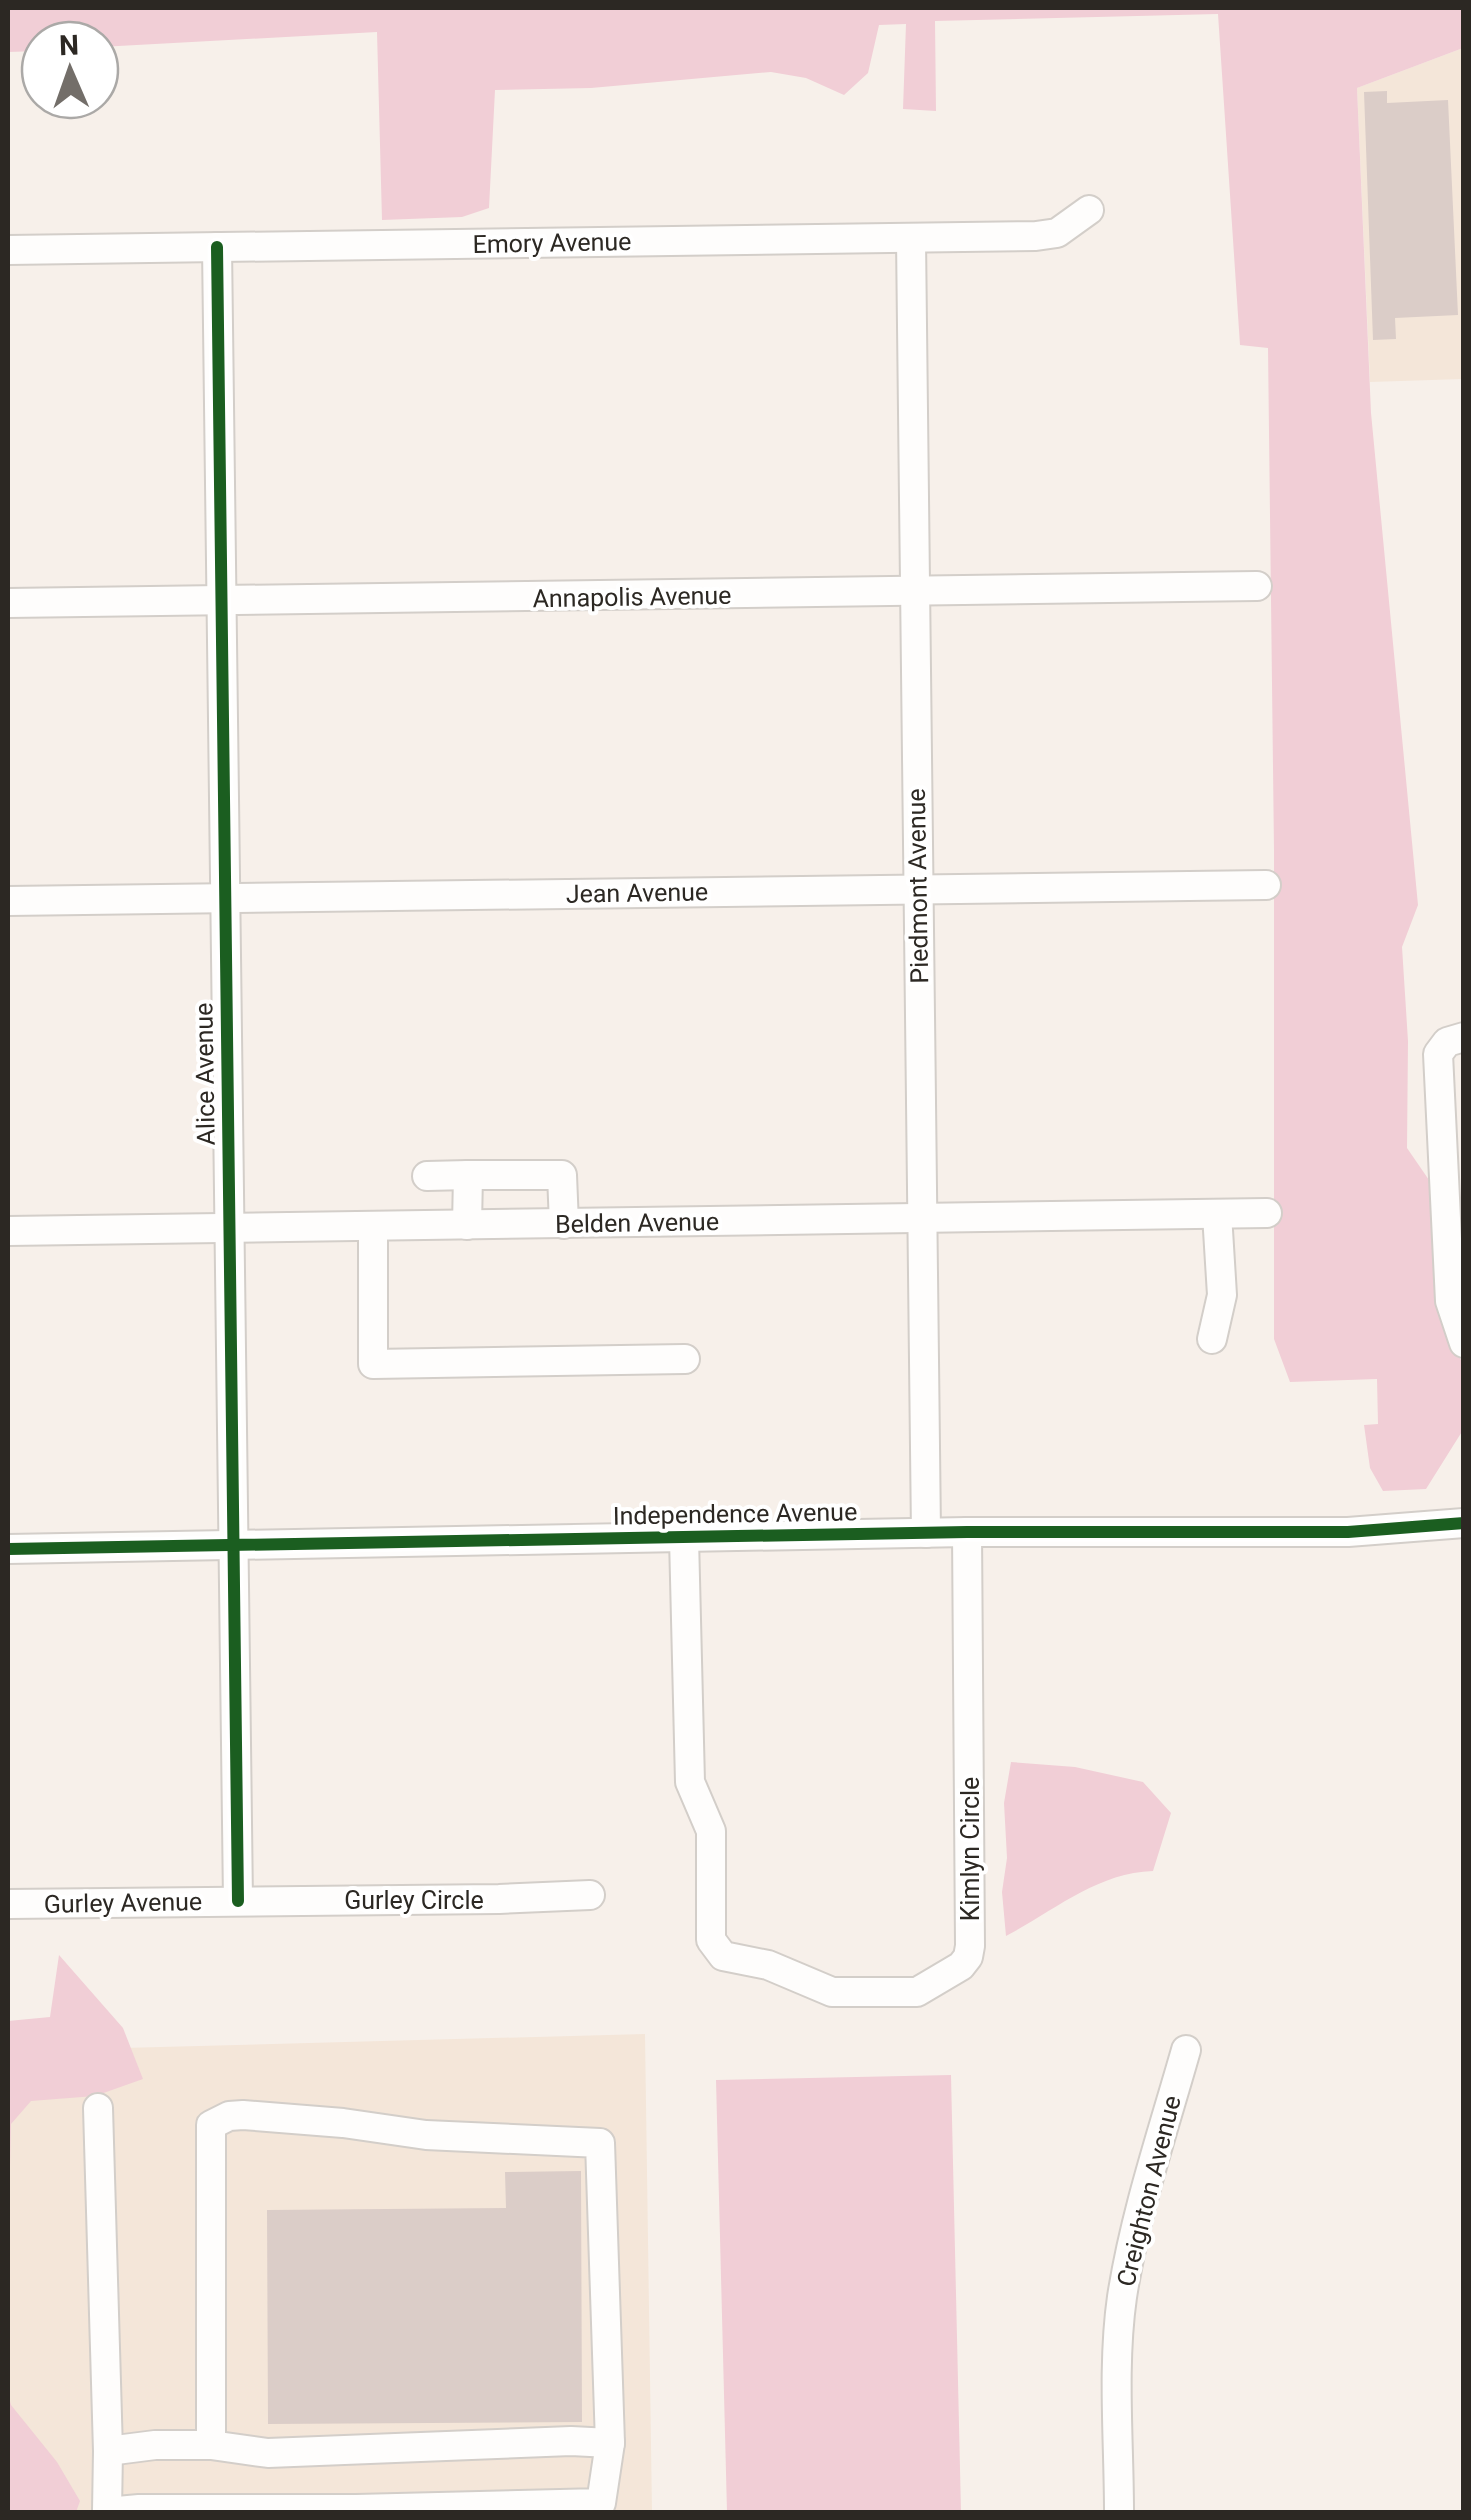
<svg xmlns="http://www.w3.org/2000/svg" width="1471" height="2520" viewBox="0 0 1471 2520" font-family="Roboto,sans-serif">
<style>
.built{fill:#f4e6d9}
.green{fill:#f1ced6}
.building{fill:#dbcdc8}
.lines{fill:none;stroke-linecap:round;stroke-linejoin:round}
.minor-casing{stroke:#d3cec9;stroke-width:32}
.minor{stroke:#fefdfc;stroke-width:28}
.cycleway-casing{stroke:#fff;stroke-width:19}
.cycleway{stroke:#1b5e20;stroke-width:12}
.labels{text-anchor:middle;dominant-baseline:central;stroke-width:8;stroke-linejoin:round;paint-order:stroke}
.street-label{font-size:25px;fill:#2c2823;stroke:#fff}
</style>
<rect width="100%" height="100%" fill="#f7f0ea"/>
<!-- built -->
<g class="built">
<polygon points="1463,48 1463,379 1370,382 1357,88"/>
<polygon points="645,2034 652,2512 8,2512 8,2051"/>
</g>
<!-- green -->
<g class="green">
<polygon points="8,8 1463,8 1463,48 1357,88 1371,413 1418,905 1402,947 1408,1041 1407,1148 1429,1180 1441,1321 1463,1364 1463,1430 1426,1489 1383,1491 1370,1468 1364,1425 1378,1424 1377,1379 1290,1382 1274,1339 1274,851 1268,348 1240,345 1218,14 935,21 936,111 903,109 906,24 879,25 868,73 844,95 806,78 771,72 591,88 495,90 489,208 462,217 382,220 377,32 100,47 100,40 40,40 40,51 8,52"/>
<path d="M 1011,1762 L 1075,1767 L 1143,1782 L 1171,1813 L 1153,1871 C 1096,1873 1054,1911 1006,1936 L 1002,1892 L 1007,1858 L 1004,1803 Z"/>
<polygon points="59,1955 123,2028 143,2079 95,2096 31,2101 11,2124 8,2253 8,2021 50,2017"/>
<polygon points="951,2075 961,2512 727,2512 716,2080"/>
<polygon points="8,2394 11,2405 57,2462 80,2501 76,2512 8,2512"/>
</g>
<!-- building -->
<g class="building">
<polygon points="1387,91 1387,103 1448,100 1458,315 1395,318 1396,339 1373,340 1364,92"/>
<polygon points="581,2171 582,2422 268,2424 267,2210 506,2208 505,2172"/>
</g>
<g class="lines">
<defs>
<g id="minor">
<polyline points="911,239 926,1533"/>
<polyline points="217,247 238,1901"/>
<polyline points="8,250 1036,236 1057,233 1089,210"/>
<polyline points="8,603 1257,586"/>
<polyline points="8,901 1266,885"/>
<polyline points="1464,1037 1447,1042 1438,1054 1450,1301 1464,1343"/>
<polyline points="427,1176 468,1175"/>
<polyline points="467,1225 468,1175 562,1175 564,1224"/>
<polyline points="373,1226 373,1364 685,1359"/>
<polyline points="8,1231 1267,1213"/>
<polyline points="1212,1339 1222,1295 1217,1214"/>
<polyline points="684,1538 690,1782 711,1831 711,1940 723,1956 768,1965 832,1992 917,1992 961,1966 968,1957 970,1946 967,1532"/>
<polyline points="8,1549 967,1532 1348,1532 1464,1523"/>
<polyline points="8,1904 499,1899 590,1895"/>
<polyline points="98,2108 108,2451"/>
<polyline points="107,2511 108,2451 155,2445 211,2445 268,2453 571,2441 610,2443 600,2143 426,2135 343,2123 243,2115 229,2116 211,2125 211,2445"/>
<polyline points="107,2512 139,2509 356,2509 601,2503 610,2443"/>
<path d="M 1119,2512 C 1119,2441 1112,2367 1122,2297 C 1135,2213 1163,2131 1186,2050"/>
</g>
</defs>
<!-- minor casing -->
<use href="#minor" class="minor-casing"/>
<!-- minor -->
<use href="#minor" class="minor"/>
<defs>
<g id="cycleway">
<polyline points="217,247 238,1901"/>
<polyline points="8,1549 967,1532 1348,1532 1464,1523"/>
</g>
</defs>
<!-- cycleway casing -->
<use href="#cycleway" class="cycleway-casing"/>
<!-- cycleway -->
<use href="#cycleway" class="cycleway"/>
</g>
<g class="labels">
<!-- street labels -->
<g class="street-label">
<text transform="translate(552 243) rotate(-1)">Emory Avenue</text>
<text transform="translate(632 597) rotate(-1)">Annapolis Avenue</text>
<text transform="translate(918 886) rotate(-91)">Piedmont Avenue</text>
<text transform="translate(637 893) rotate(-1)">Jean Avenue</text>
<text transform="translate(205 1074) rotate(-91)">Alice Avenue</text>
<text transform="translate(637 1223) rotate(-1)">Belden Avenue</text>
<text transform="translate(735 1514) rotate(-1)">Independence Avenue</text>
<text transform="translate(970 1849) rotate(-90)">Kimlyn Circle</text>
<text x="414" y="1900">Gurley Circle</text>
<text transform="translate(123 1903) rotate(-1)">Gurley Avenue</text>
<text transform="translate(1149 2191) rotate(-76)">Creighton Avenue</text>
</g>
</g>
<!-- border -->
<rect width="1471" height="2520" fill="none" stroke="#2c2823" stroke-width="20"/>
<!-- north arrow -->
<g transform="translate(70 70) rotate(358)"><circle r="48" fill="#ffffff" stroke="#aba9a7" stroke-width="2.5"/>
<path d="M0-8L18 38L0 25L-18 38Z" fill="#736e69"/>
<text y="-15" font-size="28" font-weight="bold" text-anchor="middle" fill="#2c2823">N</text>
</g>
</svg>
